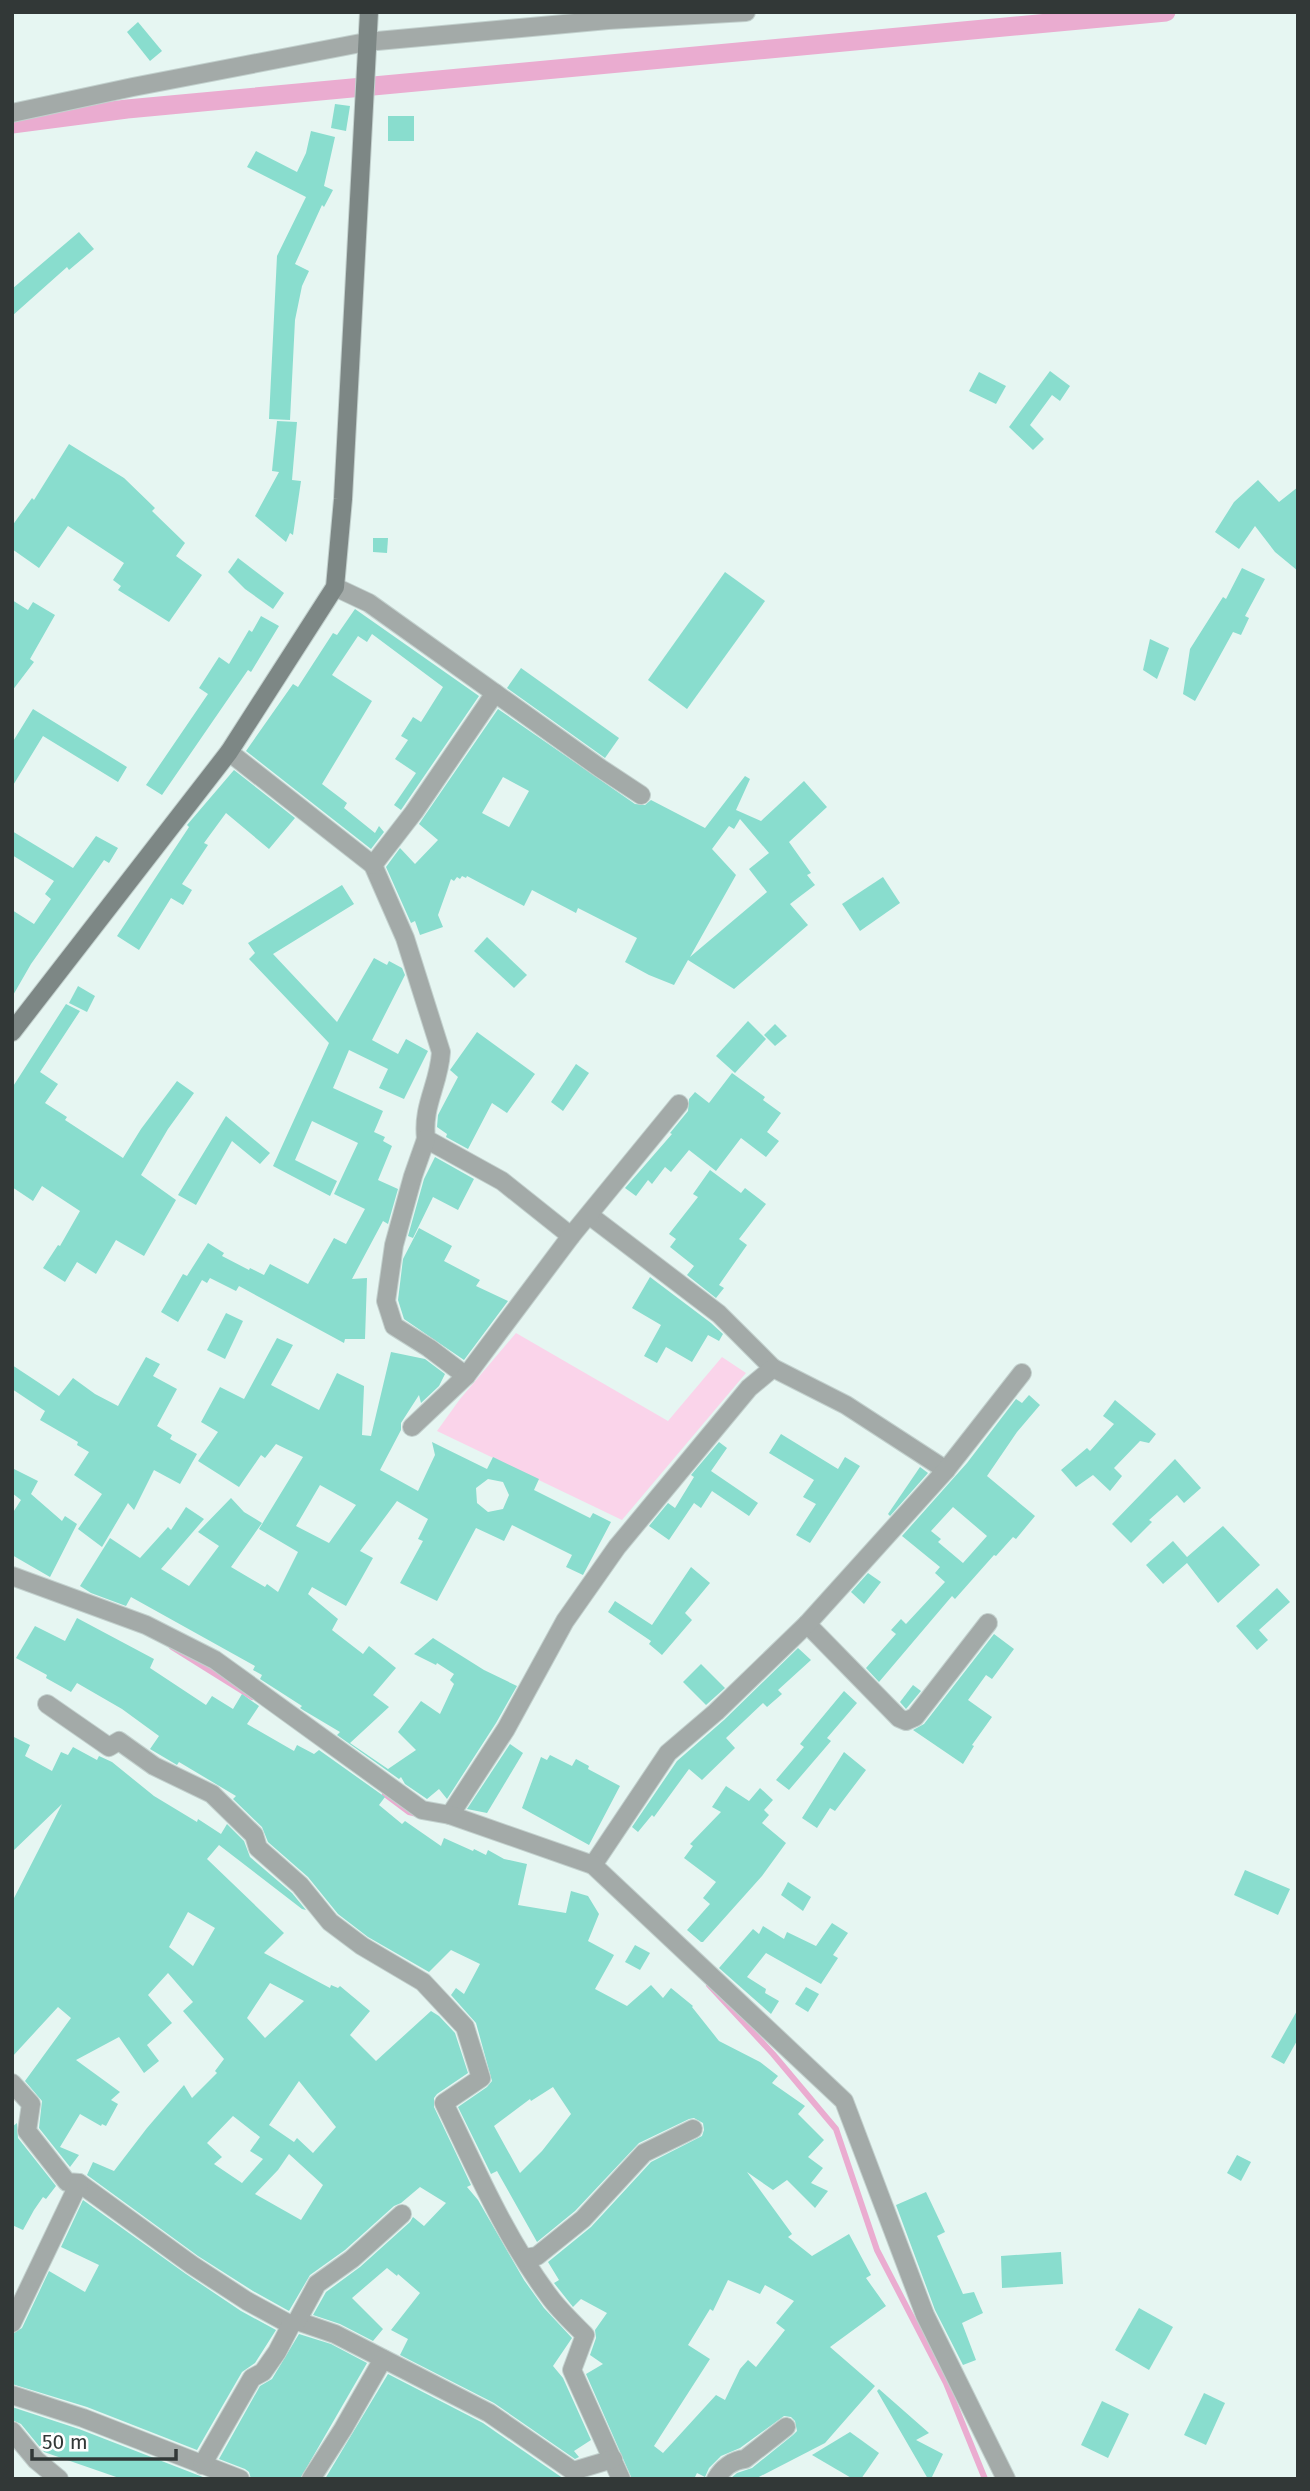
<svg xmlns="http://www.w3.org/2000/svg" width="1310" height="2491" viewBox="0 0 1310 2491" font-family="'Fira Sans',sans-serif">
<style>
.green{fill:#fad4ea}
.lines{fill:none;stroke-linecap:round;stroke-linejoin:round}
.stream{stroke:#eaacd0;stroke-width:6}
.canal{stroke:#eaacd0;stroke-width:19}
.building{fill:#89ddce;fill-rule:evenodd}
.minor-casing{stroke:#c2d0cd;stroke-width:20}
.tertiary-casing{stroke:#c2d0cd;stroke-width:20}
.secondary-casing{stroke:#c2d0cd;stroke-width:20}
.minor{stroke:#a3aaa8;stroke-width:18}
.tertiary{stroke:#a3aaa8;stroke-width:18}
.secondary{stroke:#7d8785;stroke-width:18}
</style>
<rect width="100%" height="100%" fill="#e6f6f2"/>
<!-- green -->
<polygon class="green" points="516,1333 668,1421 722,1357 746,1373 622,1520 437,1431 460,1399"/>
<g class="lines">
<!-- stream -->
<g class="stream">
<polyline points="172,1647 252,1697"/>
<polyline points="385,1794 409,1812 417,1814"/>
<polyline points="709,1985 773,2054 836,2129 877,2250 946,2383 985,2479"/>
</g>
<!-- canal -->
<polyline class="canal" points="12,124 127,109 1166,12"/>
</g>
<!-- building -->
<g class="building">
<polygon points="138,22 162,51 150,61 127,32"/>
<polygon points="335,104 350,106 346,131 331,128"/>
<rect x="388" y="116" width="26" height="25"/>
<polygon points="311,131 335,137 324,186 333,190 324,207 322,205 295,264 309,271 302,286 295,320 290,420 269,419 277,256 306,197 247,167 256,151 297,172 306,153"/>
<polygon points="79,232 94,249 69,270 67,267 12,316 12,289"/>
<polygon points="1050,371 1070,386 1060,401 1052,395 1030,425 1044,439 1033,450 1009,427"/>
<polygon points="979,372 1006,386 996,404 969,391"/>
<polygon points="277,421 297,422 292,480 301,481 293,535 290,533 286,542 255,516 279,472 272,471"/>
<polygon points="69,444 124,478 155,508 152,511 185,543 176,556 202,575 169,622 118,590 121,586 113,580 124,563 68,526 39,568 12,549 12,526 32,498 34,500"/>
<polygon points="1258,480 1279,502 1298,487 1298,571 1275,552 1255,526 1239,549 1215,532 1234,502"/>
<polygon points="373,538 388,538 387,553 373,552"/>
<polygon points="238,558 284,593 273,609 245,589 228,572"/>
<polygon points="1242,568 1265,579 1245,616 1249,618 1241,635 1233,632 1195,701 1183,694 1190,649 1223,597 1226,599"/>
<polygon points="725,572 765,601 687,709 648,680"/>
<polygon points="12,600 28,610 33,602 55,615 30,659 34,662 12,691"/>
<polygon points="355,609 479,696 401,810 394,805 416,773 395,759 408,740 401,736 413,717 421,722 443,687 372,634 367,642 358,636 332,675 372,701 322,784 347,803 344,808 375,833 379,826 384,832 371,849 246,751 293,684 298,687 333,633 337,635"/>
<polygon points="261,616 279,626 251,672 248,670 162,795 146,785 208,694 199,688 219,657 229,664 249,630 252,632"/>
<polygon points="1150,639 1169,648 1157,679 1143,670"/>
<polygon points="521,668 619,738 605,758 507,688"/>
<polygon points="33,709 127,767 118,782 43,736 12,787 12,743"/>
<path d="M 498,709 L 635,804 L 645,805 L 651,800 L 705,828 L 745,776 L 750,779 L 736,810 L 761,821 L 804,781 L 827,807 L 789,842 L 811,873 L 807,875 L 815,885 L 790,904 L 808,925 L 734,989 L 688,960 L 674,985 L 649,975 L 625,962 L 637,938 L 578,908 L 576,913 L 532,890 L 524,906 L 467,876 L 466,878 L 462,876 L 460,879 L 457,877 L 454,881 L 451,879 L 438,915 L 443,927 L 420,935 L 415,921 L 411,923 L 386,867 L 400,848 L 415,864 L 438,840 L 419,824 ZM 503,777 L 529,791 L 509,827 L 482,813 ZM 740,819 L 769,853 L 749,869 L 767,892 L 690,957 L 736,875 L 712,849 L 729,826 L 734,829 Z"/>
<polygon points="234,770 295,818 269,849 226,813 204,843 208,845 182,884 192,890 183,905 171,898 139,950 117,936 189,827 187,825"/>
<polygon points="12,831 73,868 96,836 118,848 109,863 104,860 31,964 12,997 12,910 34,924 51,899 45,894 54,881 12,855"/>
<polygon points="883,877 900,903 860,931 842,904"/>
<polygon points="342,885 354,904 273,954 337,1022 374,958 387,965 389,961 402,968 405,975 372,1040 398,1054 406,1039 428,1051 404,1099 379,1088 388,1069 349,1050 333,1088 383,1111 374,1132 385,1137 383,1141 392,1146 378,1180 398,1189 388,1224 383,1221 352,1279 367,1278 365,1339 345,1339 344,1343 239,1286 236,1291 210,1278 207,1283 202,1280 178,1322 161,1312 183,1274 187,1276 208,1243 224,1253 222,1256 249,1270 250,1268 264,1275 270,1264 308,1284 334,1238 346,1244 365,1209 334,1194 358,1143 312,1121 295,1160 337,1181 330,1196 273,1166 329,1043 249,959 255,953 248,943"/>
<polygon points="487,937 527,975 514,988 474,951"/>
<polygon points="78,986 95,996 87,1012 69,1003"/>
<polygon points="66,1004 80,1011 40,1072 58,1084 45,1103 67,1117 65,1120 123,1158 141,1129 177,1081 194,1093 168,1129 141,1175 176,1200 144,1256 116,1240 96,1274 77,1262 65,1282 43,1268 58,1245 60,1246 80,1211 42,1186 33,1201 12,1187 12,1088"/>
<polygon points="748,1021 766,1039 735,1073 716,1056"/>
<polygon points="775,1024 787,1036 775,1046 764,1035"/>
<polygon points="477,1032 535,1074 507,1113 492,1103 468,1149 446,1137 447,1134 437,1127 438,1115 458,1077 450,1070"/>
<polygon points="576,1064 589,1073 563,1111 551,1102"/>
<polygon points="732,1073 765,1097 763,1100 781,1113 767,1132 779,1141 766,1157 741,1138 716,1171 689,1150 671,1172 665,1167 652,1184 648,1180 636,1196 625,1188 672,1134 670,1133 688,1111 689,1099 695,1092 709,1103"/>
<polygon points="226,1116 270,1153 260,1164 232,1141 196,1205 178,1195"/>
<polygon points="435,1157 474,1179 458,1210 433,1197 413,1238 408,1236 424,1179"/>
<polygon points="710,1170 741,1193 745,1188 766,1204 739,1239 747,1245 719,1285 724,1288 716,1298 687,1275 694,1266 670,1247 676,1239 669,1234 698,1197 693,1194"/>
<polygon points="419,1228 452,1246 444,1261 480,1280 476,1286 508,1301 464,1360 404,1319 398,1300 403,1259"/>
<polygon points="650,1277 711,1323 723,1334 719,1341 708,1335 692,1362 666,1347 657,1363 644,1356 661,1325 632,1308"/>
<polygon points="226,1313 243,1321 225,1359 207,1350"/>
<path d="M 277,1338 L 293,1345 L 271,1385 L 319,1410 L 337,1373 L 364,1386 L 362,1435 L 371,1436 L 391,1352 L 425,1359 L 445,1374 L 439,1386 L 421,1403 L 419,1395 L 401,1423 L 401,1430 L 380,1470 L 418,1491 L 435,1455 L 432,1442 L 487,1469 L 493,1457 L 539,1479 L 534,1490 L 590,1518 L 593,1513 L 611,1522 L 583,1575 L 566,1567 L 572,1555 L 512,1525 L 504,1541 L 476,1528 L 437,1601 L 400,1583 L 423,1541 L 418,1539 L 428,1519 L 397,1501 L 360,1551 L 373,1558 L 346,1606 L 312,1587 L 308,1594 L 338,1619 L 332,1630 L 363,1654 L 369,1646 L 396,1668 L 373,1695 L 389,1707 L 350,1743 L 388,1769 L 416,1750 L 398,1732 L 421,1701 L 440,1714 L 454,1684 L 450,1680 L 454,1674 L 437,1663 L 436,1665 L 414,1654 L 433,1638 L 484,1670 L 517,1686 L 496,1723 L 447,1799 L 439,1789 L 427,1799 L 405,1784 L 401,1777 L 399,1779 L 337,1735 L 340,1732 L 303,1710 L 300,1708 L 302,1706 L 260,1679 L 262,1675 L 253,1670 L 255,1666 L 131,1597 L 126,1606 L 91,1593 L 80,1586 L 110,1538 L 140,1558 L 168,1527 L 171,1530 L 186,1507 L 204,1519 L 161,1569 L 189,1586 L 219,1546 L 198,1532 L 231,1498 L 244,1512 L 262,1523 L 231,1567 L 265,1587 L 267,1584 L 278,1592 L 298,1552 L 259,1529 L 303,1457 L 276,1444 L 265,1458 L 261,1455 L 239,1487 L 198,1461 L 218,1432 L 201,1422 L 220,1387 L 244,1399 ZM 488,1479 L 503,1482 L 509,1495 L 503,1509 L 488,1512 L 477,1503 L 476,1488 ZM 320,1485 L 356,1505 L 329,1543 L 296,1526 Z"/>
<polygon points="146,1357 160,1364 153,1376 177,1389 157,1426 172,1435 170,1439 197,1454 180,1484 154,1470 134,1510 128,1503 102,1547 78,1529 102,1494 74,1475 89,1452 77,1445 78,1442 40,1420 45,1411 12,1389 12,1365 59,1396 73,1378 95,1394 118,1406"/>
<path d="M 1029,1395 L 1040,1405 L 1017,1432 L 987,1476 L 1035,1516 L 1016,1539 L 1013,1537 L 996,1556 L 994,1555 L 955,1599 L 952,1596 L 879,1682 L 866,1668 L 896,1634 L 891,1630 L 901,1619 L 906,1624 L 945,1582 L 935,1573 L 940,1567 L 902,1536 L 967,1463 L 1016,1399 L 1022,1403 ZM 953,1507 L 987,1536 L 963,1563 L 938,1542 L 941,1539 L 931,1531 Z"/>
<polygon points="1115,1400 1156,1434 1149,1443 1140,1441 1114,1468 1122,1476 1110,1491 1093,1475 1076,1487 1061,1470 1087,1448 1090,1451 1114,1424 1103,1416"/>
<polygon points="781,1434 838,1469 845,1457 860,1466 810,1543 796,1535 816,1504 803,1497 814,1480 769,1453"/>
<polygon points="719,1442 727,1448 711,1471 758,1503 749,1516 712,1491 701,1508 694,1503 669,1540 649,1526 668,1503 675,1508 694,1477 691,1475"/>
<polygon points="1175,1459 1201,1488 1184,1503 1177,1495 1149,1520 1152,1522 1131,1543 1112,1524"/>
<polygon points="920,1467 928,1473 890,1516 888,1514"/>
<polygon points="12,1468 38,1481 31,1494 62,1521 65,1516 77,1524 50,1577 12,1555 12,1514 21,1500 12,1493"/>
<polygon points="1223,1526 1260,1565 1218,1603 1187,1563 1163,1584 1146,1565 1173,1541 1187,1557"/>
<polygon points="691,1567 710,1583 685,1613 692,1620 662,1655 649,1644 651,1641 608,1612 615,1601 652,1625"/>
<polygon points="868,1573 881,1582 864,1604 851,1592"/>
<polygon points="1277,1588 1290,1602 1259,1630 1268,1640 1257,1650 1236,1626"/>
<path d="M 77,1618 L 154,1659 L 150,1668 L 206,1705 L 212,1696 L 233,1709 L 242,1694 L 259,1706 L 247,1724 L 294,1751 L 297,1745 L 314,1754 L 319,1750 L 385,1797 L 379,1805 L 402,1824 L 405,1821 L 441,1846 L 444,1838 L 473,1851 L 474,1849 L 486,1855 L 488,1850 L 504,1859 L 527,1864 L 518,1905 L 566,1913 L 571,1891 L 588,1896 L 599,1914 L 588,1941 L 614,1955 L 595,1989 L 627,2006 L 651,1985 L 663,1998 L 671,1988 L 693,2006 L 692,2007 L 719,2041 L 760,2062 L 778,2076 L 772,2083 L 805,2106 L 798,2114 L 824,2140 L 808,2157 L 823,2168 L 811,2183 L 828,2191 L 815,2208 L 787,2180 L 773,2190 L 747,2172 L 792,2234 L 788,2237 L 812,2256 L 849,2234 L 871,2275 L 866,2278 L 886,2306 L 830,2347 L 875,2386 L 825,2443 L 755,2479 L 731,2478 L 737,2473 L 752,2468 L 793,2435 L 797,2431 L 795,2421 L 791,2417 L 784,2416 L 740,2448 L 721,2456 L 709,2468 L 705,2477 L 697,2473 L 694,2479 L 632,2479 L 586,2374 L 603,2364 L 590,2355 L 596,2338 L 595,2330 L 607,2313 L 581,2299 L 573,2307 L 554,2283 L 559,2280 L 548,2262 L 591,2227 L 651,2162 L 702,2136 L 704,2130 L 703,2123 L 694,2118 L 689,2119 L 639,2143 L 575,2211 L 537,2242 L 497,2171 L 491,2174 L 458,2107 L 487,2087 L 492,2081 L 476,2023 L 451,1995 L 456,1988 L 464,1994 L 480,1964 L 451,1950 L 429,1972 L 368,1937 L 338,1914 L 308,1877 L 268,1842 L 262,1827 L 233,1799 L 236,1796 L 179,1762 L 177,1765 L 150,1749 L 159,1736 L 122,1709 L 77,1683 L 71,1692 L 46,1678 L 47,1675 L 16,1658 L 35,1626 L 65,1641 ZM 553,2087 L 571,2114 L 542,2151 L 520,2173 L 494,2126 L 530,2099 L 531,2101 ZM 728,2280 L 760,2294 L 765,2285 L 794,2301 L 776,2323 L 785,2330 L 756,2367 L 748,2360 L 740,2369 L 725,2400 L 716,2395 L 663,2453 L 654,2446 L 710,2359 L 688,2345 L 710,2309 L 713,2311 Z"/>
<polygon points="994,1634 1014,1649 992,1679 986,1675 968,1700 992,1717 972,1745 974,1746 963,1764 913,1730 924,1724"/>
<polygon points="798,1648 811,1660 778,1690 782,1694 767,1707 763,1703 726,1738 735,1748 702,1780 689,1769 654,1817 652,1815 638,1832 632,1827 677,1761 724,1720"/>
<polygon points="701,1664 725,1688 706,1705 683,1682"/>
<polygon points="913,1685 921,1691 906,1709 900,1702"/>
<polygon points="844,1691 857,1703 827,1738 831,1741 789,1790 776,1780 804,1747 800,1744"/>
<path d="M 12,1736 L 30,1745 L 25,1756 L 52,1771 L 61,1752 L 68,1755 L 73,1747 L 97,1760 L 99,1756 L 112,1762 L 154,1796 L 197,1822 L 198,1819 L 221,1834 L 227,1824 L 244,1841 L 250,1857 L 292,1893 L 306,1910 L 302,1909 L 219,1845 L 207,1859 L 284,1933 L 264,1953 L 330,1988 L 331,1985 L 338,1988 L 340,1986 L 370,2011 L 350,2035 L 376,2061 L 431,2011 L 439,2016 L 455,2033 L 468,2073 L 437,2094 L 434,2098 L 434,2107 L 471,2185 L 467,2187 L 478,2200 L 524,2280 L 544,2308 L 572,2338 L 553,2366 L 563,2378 L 591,2440 L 574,2451 L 579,2457 L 575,2459 L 494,2403 L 400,2355 L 408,2339 L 391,2330 L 420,2293 L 398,2274 L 397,2276 L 387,2268 L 352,2298 L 383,2329 L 373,2341 L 340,2324 L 313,2315 L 326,2292 L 360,2267 L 410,2222 L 413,2217 L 424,2226 L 446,2203 L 420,2187 L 401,2203 L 394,2206 L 345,2250 L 310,2275 L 289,2311 L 253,2291 L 198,2256 L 87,2175 L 93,2162 L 114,2171 L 147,2128 L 184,2085 L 192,2098 L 217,2073 L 215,2071 L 224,2059 L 183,2011 L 193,2002 L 168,1973 L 148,1995 L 172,2023 L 147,2045 L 159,2061 L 144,2073 L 119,2037 L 76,2060 L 120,2092 L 111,2100 L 118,2104 L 106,2126 L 102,2124 L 101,2126 L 80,2114 L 60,2147 L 79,2155 L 70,2167 L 39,2128 L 42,2101 L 25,2081 L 71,2018 L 58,2007 L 12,2057 L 12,1902 L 62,1804 L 12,1852 ZM 188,1912 L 215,1928 L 193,1966 L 169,1947 ZM 270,1983 L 304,2001 L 265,2038 L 247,2018 ZM 299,2081 L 336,2127 L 313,2153 L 297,2138 L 294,2142 L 269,2125 ZM 233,2116 L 260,2137 L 250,2151 L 263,2159 L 242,2183 L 214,2164 L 222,2157 L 207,2143 ZM 289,2154 L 323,2185 L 301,2220 L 255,2194 L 278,2170 Z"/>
<polygon points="510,1744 523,1753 487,1813 467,1809"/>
<polygon points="844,1752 866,1770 835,1811 830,1808 817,1828 802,1818"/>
<polygon points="550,1755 572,1766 576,1759 589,1766 588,1769 620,1786 589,1845 522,1808 541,1757 547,1760"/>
<polygon points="726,1786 749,1801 760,1788 773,1800 764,1810 769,1815 762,1823 786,1843 762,1876 703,1942 701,1942 687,1930 710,1904 703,1898 716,1882 684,1858 693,1846 690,1844 721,1812 712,1807"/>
<polygon points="1245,1870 1290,1889 1278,1915 1234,1895"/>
<polygon points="788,1882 811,1897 803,1911 781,1895"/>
<polygon points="832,1923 848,1933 833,1955 838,1958 821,1984 766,1953 747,1977 766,1989 765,1993 779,2001 771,2014 719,1968 753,1929 759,1934 763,1926 784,1939 787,1932 816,1946"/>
<polygon points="635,1945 650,1953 640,1970 625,1962"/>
<polygon points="806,1987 819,1994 808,2012 795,2004"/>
<polygon points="1298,2009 1298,2039 1284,2064 1271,2057"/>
<polygon points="17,2123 18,2138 56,2186 46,2199 43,2197 34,2210 23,2230 12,2225 12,2127"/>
<polygon points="1237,2155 1251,2162 1241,2181 1227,2173"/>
<polygon points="926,2192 945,2232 937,2236 963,2294 974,2292 983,2313 962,2323 976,2360 963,2365 935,2310 896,2205"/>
<polygon points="83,2200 186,2274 241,2311 276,2330 255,2363 242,2372 197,2450 87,2407 12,2384 12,2334 22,2328 49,2271 85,2292 99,2265 61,2247"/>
<polygon points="1061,2252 1063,2284 1002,2288 1001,2256"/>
<polygon points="1139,2308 1173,2327 1149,2370 1115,2350"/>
<polygon points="299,2334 331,2344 367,2363 300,2479 251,2479 249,2472 245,2469 219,2459 260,2386 272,2379"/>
<polygon points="388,2374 483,2423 564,2479 325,2479"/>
<polygon points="879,2389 929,2433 916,2440 943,2454 931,2479 928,2479 877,2391"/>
<polygon points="1204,2393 1225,2403 1206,2445 1184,2435"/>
<polygon points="1102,2401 1129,2414 1108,2458 1081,2445"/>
<polygon points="12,2407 79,2429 208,2479 122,2479 44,2452 21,2424 12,2420"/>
<polygon points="850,2432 879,2453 861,2479 853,2479 812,2455"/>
</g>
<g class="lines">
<defs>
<g id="minor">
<polyline points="12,113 133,87 366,42"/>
<polyline points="335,587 369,603 600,768 641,795"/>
<path d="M 229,752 L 373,865 L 405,938 L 441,1052 C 439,1085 422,1105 426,1139 L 502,1181 L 571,1236"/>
<polyline points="373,865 414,812 495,693"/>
<polyline points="426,1139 413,1176 394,1245 386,1301 394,1326 429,1348 466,1376"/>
<polyline points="589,1215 719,1314 773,1368"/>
<polyline points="412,1427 466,1376 571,1236 679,1104"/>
<polyline points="807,1624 899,1718 906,1721 915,1717 988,1623"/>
<path d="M 47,1704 L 109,1747 L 119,1741 L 154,1766 L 212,1794 L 254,1835 L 258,1848 L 300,1885 L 330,1922 L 362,1946 L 423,1982 L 465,2027 L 481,2078 L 444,2103 C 476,2169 505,2237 549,2296 C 559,2310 573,2323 585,2335 L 572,2370 L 621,2479"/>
<polyline points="450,1815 506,1729 565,1621 617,1547 749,1388 773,1368 846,1405 946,1470"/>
<polyline points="593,1865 668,1753 716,1712 807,1624 946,1470 1022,1373"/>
<polyline points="12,2083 31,2104 27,2131 67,2182 79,2183 192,2265 247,2301 291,2325"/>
<polyline points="525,2258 537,2256 583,2219 644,2153 693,2129"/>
<polyline points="297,2321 335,2334 489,2413 573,2471 613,2459"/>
<polyline points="12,2323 79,2183"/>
<polyline points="12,2395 83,2418 240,2479"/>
<polyline points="12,2431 36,2460 59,2479"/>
<polyline points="202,2465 252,2378 263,2372 277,2352 291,2325 297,2321 317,2284 352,2259 402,2214"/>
<polyline points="311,2479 343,2429 383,2359"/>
<path d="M 716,2479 C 722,2468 733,2460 745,2459 L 786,2427"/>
</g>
<g id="tertiary">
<polyline points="366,42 608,20 746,12"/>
<polyline points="12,1576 146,1625 215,1660 422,1810 450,1815 593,1865 844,2101 925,2315 1006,2479"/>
</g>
<polyline id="secondary" points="12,1032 229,752 335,587 343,499 369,12"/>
</defs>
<!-- minor casing -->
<use href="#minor" class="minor-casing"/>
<!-- tertiary casing -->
<use href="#tertiary" class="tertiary-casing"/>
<!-- secondary casing -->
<use href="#secondary" class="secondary-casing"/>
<!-- minor -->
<use href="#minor" class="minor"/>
<!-- tertiary -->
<use href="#tertiary" class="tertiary"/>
<!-- secondary -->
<use href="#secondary" class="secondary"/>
</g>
<!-- border -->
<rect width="1310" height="2491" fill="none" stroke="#323837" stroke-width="28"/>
<!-- scale -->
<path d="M32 2449v10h144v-10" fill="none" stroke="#323837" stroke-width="3.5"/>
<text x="42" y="2449" font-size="21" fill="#323837" stroke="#ffffff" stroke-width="5" paint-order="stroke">50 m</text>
</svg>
